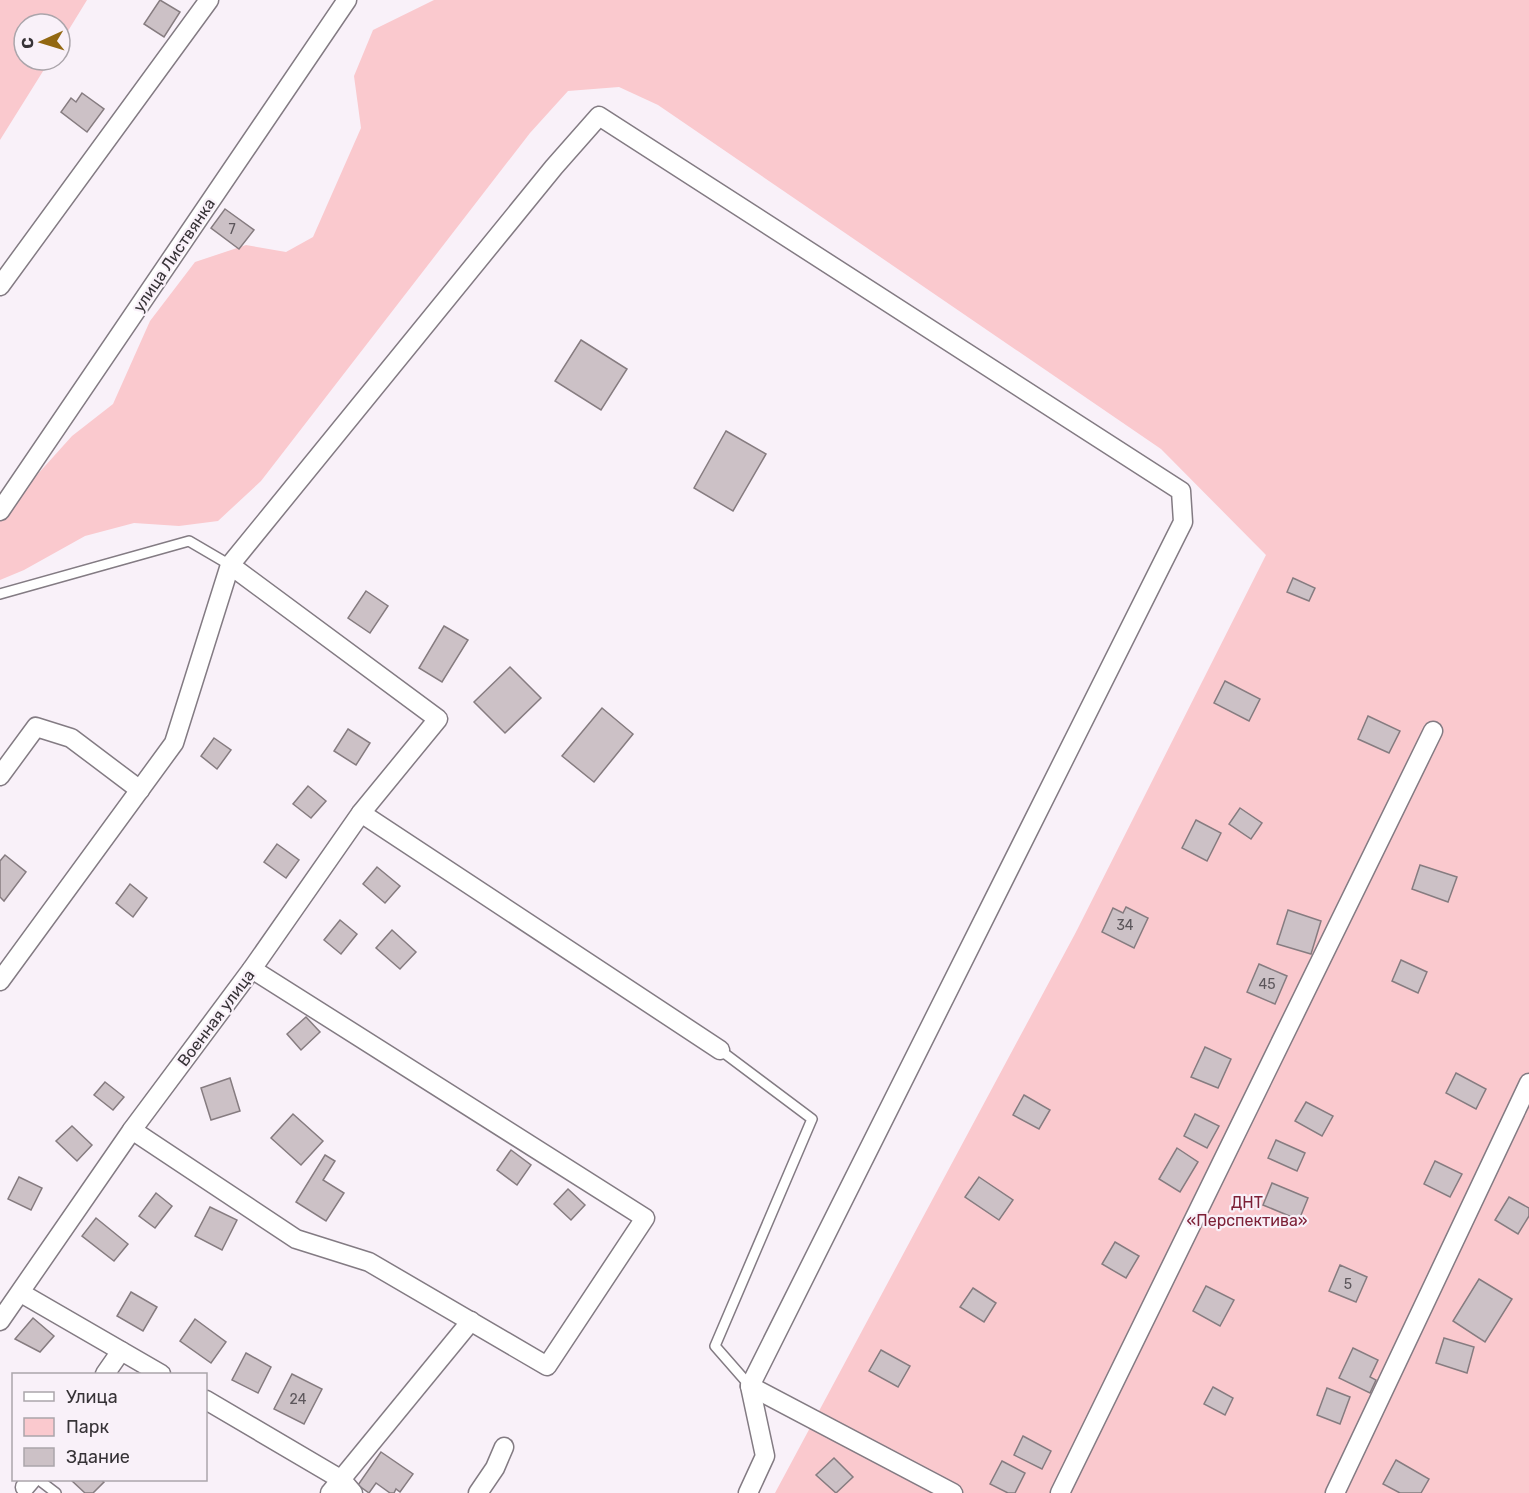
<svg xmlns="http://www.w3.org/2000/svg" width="1529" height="1493" viewBox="0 0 1529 1493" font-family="Rubik,sans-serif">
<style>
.green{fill:#fac9ce}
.building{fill:#ccc1c6;stroke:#867c80;stroke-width:1.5}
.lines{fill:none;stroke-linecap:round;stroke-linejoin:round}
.service-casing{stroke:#837b83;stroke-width:12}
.minor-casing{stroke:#837b83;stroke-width:21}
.service{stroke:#fff;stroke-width:9}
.minor{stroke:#fff;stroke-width:18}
.labels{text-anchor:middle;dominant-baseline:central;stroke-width:4.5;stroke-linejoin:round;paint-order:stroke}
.number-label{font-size:14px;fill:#5c565b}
.street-label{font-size:16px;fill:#373337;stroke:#f9f1f9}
.park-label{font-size:16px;fill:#7d2036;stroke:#f9f1f9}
</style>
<rect width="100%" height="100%" fill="#f9f1f9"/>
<!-- green -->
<g class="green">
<polygon points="0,0 87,0 60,44 60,24 24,24 24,60 50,60 0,140"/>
<polygon points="434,0 1529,0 1529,1493 775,1493 1076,932 1266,555 1161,449 658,105 619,87 568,91 530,133 261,481 218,521 179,526 134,523 85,536 24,570 0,580 0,516 72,436 113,404 150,321 195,262 246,245 286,252 313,237 361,128 354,76 373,30"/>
</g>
<!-- building -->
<g class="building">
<polygon points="160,0 180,12 164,37 144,24"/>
<polygon points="82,93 104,109 87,132 61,112 71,98 76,102"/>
<polygon points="225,209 254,230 239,249 211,228"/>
<polygon points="581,340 627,369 601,410 555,381"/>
<polygon points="726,431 766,454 733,511 694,488"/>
<polygon points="1293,578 1315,588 1309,601 1287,592"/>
<polygon points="366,591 388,606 370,633 348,618"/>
<polygon points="444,626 468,640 442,682 419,668"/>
<polygon points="510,667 541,698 505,733 474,702"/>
<polygon points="1225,681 1260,699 1249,721 1214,703"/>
<polygon points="602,708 633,734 594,782 562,756"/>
<polygon points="1368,716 1400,731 1389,753 1358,739"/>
<polygon points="348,729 370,743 356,765 334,751"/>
<polygon points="214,738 231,750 217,769 201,756"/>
<polygon points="308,786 326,801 311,818 293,804"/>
<polygon points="1240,808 1262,823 1251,839 1229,824"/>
<polygon points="1196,820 1221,833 1207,861 1182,848"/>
<polygon points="277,844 299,860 286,878 264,862"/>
<polygon points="5,855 26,872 4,901 0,897 0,861"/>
<polygon points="1420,865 1457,877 1448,902 1412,889"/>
<polygon points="377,867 400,886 385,903 363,884"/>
<polygon points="130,884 147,898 133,917 116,903"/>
<polygon points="1126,907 1148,918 1134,948 1102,932 1113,908 1123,913"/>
<polygon points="1288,910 1321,921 1311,954 1277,944"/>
<polygon points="340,920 357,934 341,954 324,940"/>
<polygon points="392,930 416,952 400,969 376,948"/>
<polygon points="1401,960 1427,972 1418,993 1392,981"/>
<polygon points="1259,964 1287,976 1275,1004 1247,992"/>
<polygon points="306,1017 320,1032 301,1050 287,1034"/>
<polygon points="1205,1047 1231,1059 1218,1088 1191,1077"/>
<polygon points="1456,1073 1486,1089 1476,1109 1446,1093"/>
<polygon points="230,1078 240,1111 211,1120 201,1088"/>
<polygon points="105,1082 124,1097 113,1110 94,1095"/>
<polygon points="1024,1095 1050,1110 1039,1129 1013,1115"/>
<polygon points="1306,1102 1333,1116 1322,1136 1295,1121"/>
<polygon points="293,1114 323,1141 301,1165 271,1138"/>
<polygon points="1195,1114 1219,1126 1207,1148 1184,1136"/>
<polygon points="72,1126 92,1145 77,1161 56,1141"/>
<polygon points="1276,1140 1305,1153 1297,1171 1268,1158"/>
<polygon points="1177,1148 1198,1162 1180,1192 1159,1179"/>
<polygon points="511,1150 531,1165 517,1185 497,1170"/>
<polygon points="325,1155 335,1161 323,1180 344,1193 326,1221 296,1202"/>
<polygon points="1435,1161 1462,1174 1450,1197 1424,1184"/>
<polygon points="19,1177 42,1188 31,1210 8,1199"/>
<polygon points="979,1177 1013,1200 999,1220 965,1197"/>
<polygon points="1272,1183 1308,1198 1299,1220 1263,1205"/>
<polygon points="568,1189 585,1205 571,1220 554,1204"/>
<polygon points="156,1193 172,1206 155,1228 139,1216"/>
<polygon points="1509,1197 1529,1208 1529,1216 1518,1234 1495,1220"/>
<polygon points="210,1207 237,1220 222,1250 195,1236"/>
<polygon points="96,1218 128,1244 114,1261 82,1236"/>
<polygon points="1115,1242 1139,1256 1126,1278 1102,1264"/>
<polygon points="1340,1265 1367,1277 1356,1302 1329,1291"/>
<polygon points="1479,1279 1512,1299 1485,1342 1453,1321"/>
<polygon points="1206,1286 1234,1300 1220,1326 1193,1311"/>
<polygon points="973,1288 996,1303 984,1322 960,1307"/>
<polygon points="131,1292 157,1307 143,1331 117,1316"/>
<polygon points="33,1318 54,1336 40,1352 15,1339"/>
<polygon points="195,1319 226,1342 211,1363 180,1341"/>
<polygon points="1444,1338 1474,1347 1467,1373 1436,1363"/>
<polygon points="1353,1348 1378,1360 1370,1377 1376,1380 1370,1393 1339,1378"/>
<polygon points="881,1350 910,1366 898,1387 869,1371"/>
<polygon points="246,1353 271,1367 258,1393 232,1380"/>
<polygon points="292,1374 322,1389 304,1424 274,1409"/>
<polygon points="1213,1387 1233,1398 1225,1415 1204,1404"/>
<polygon points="1327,1388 1350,1397 1340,1424 1317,1415"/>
<polygon points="1023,1436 1051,1451 1042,1469 1014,1455"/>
<polygon points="381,1452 413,1474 400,1492 396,1489 394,1493 390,1493 376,1483 369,1493 358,1485"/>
<polygon points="834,1458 853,1477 836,1493 816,1475"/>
<polygon points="1396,1460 1429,1479 1421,1493 1400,1493 1383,1484"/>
<polygon points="1002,1461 1025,1473 1015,1493 1008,1493 990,1484"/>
<polygon points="71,1480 101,1480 104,1482 93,1493 85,1493"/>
</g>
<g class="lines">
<defs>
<g id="service">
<polyline points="0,594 189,541 230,565"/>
<polyline points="720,1050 812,1119 715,1346 750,1386"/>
<polyline points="39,1480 56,1493"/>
</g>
<g id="minor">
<polyline points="0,286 209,0"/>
<polyline points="0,511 347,0"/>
<polyline points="0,776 36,727 71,738 140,790"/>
<polyline points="361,813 720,1050"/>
<polyline points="0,981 174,743 230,565 554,167 599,116 1181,491 1183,522 750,1386 765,1456 748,1493"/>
<polyline points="132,1130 296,1239 369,1262 547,1366 645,1218 252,969"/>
<polyline points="21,1293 161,1374"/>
<polyline points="0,1321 132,1130 252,969 361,813 438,719 230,565"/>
<polyline points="105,1374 121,1351"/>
<polyline points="750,1386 953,1493"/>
<polyline points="206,1400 342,1480 353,1493"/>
<polyline points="25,1487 31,1480"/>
<polyline points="330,1493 471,1321"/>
<polyline points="478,1493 495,1468 504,1447"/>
<polyline points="1060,1493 1433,731"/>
<polyline points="1335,1493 1529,1083"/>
</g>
</defs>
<!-- service casing -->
<use href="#service" class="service-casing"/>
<!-- minor casing -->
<use href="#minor" class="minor-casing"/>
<!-- service -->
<use href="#service" class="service"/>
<!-- minor -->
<use href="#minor" class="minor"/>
</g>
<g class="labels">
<!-- number labels -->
<g class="number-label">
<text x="232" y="229">7</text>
<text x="1125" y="925">34</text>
<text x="1267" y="984">45</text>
<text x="1348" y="1284">5</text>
<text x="298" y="1399">24</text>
</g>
<!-- street labels -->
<g class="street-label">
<text transform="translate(174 255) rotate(-56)">улица Листвянка</text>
<text transform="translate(216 1018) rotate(-53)">Военная улица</text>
</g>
<!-- park labels -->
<g class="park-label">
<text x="1247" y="1202">ДНТ<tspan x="1247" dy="18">«Перспектива»</tspan></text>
</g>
</g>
<!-- legend -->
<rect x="12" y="1373" width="195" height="108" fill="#f9f1f9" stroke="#aba5ab" stroke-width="1.5"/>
<rect x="24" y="1392" width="30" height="9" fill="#ffffff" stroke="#aba5ab" stroke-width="1.5"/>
<text x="66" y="1403" font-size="18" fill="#373337">Улица</text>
<rect x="24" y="1418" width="30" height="18" fill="#fac9ce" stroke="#aba5ab" stroke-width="1.5"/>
<text x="66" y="1433" font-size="18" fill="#373337">Парк</text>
<rect x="24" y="1448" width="30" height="18" fill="#ccc1c6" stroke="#aba5ab" stroke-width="1.5"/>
<text x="66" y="1463" font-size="18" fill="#373337">Здание</text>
<!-- north arrow -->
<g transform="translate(42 42) rotate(266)"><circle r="28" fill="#f9f1f9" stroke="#aba5ab" stroke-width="1.5"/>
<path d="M0-4.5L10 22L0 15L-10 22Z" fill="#936812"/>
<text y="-9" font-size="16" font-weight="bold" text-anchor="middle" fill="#373337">С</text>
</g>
</svg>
